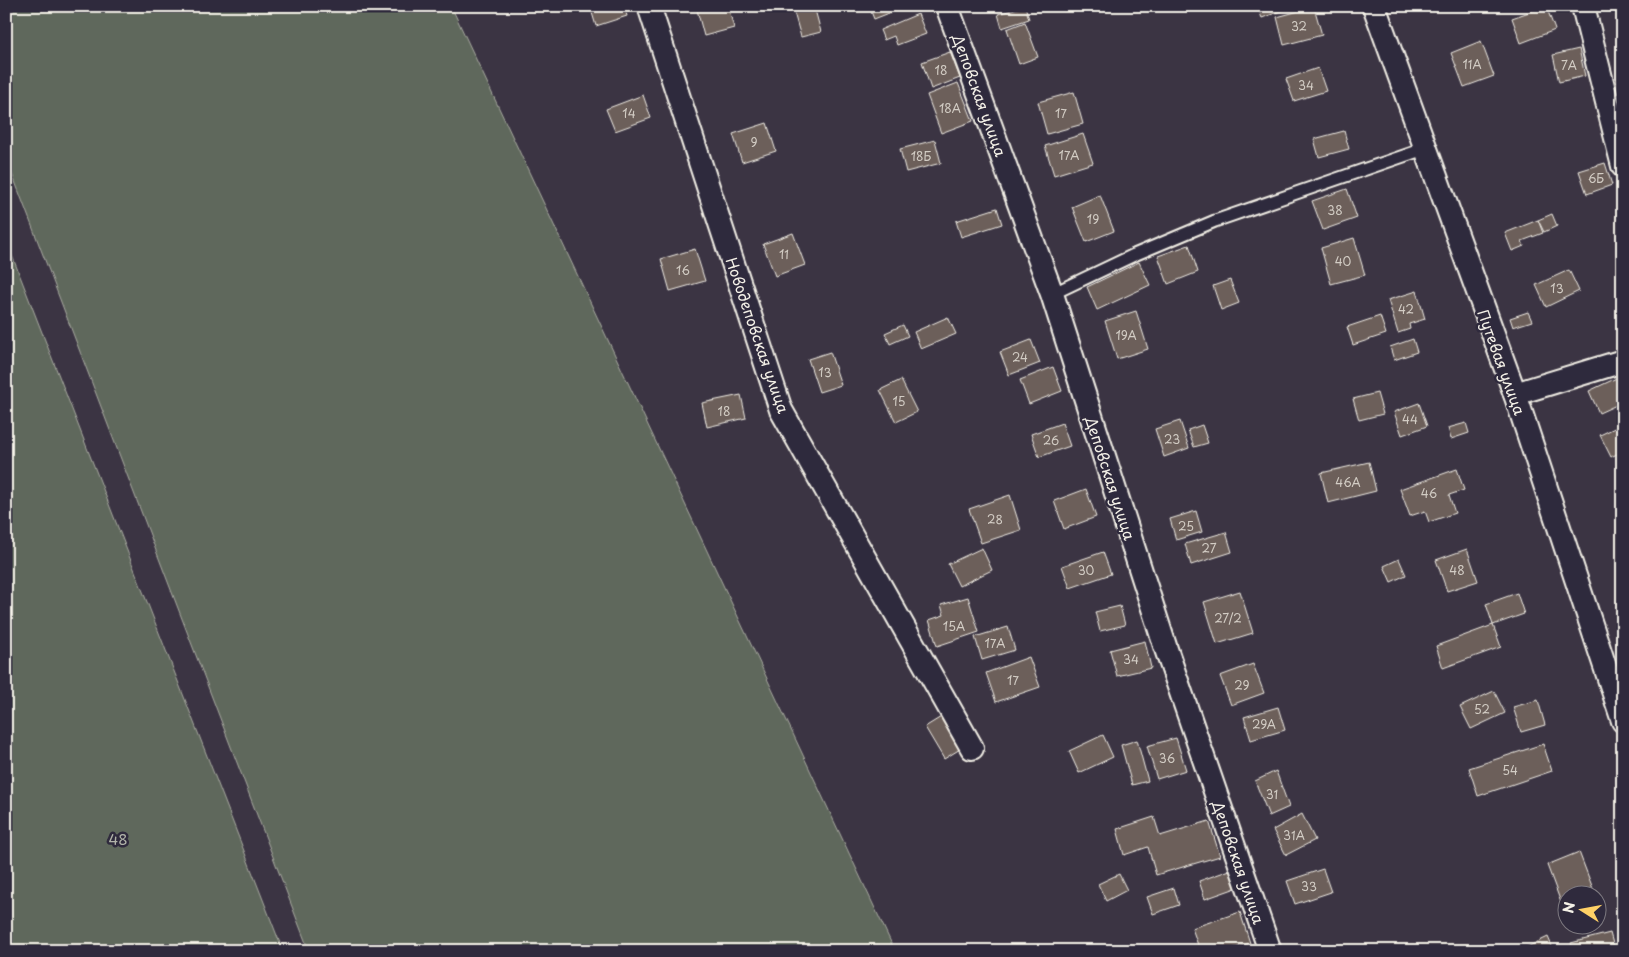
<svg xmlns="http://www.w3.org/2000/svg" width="1629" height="957" viewBox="0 0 1629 957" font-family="'Playpen Sans',sans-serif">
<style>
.green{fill:#5f685c;stroke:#aaaca2}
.building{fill:#6c5e5a;stroke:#f4f1e8}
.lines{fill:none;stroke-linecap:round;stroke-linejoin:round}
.service-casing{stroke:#f4f1e8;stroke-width:15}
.minor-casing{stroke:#f4f1e8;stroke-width:26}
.service{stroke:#2f2a3d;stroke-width:11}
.minor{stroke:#2f2a3d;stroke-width:22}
.labels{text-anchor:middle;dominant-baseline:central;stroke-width:5;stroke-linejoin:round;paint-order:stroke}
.number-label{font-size:12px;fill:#d2ccc4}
.street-label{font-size:15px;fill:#f4f1e8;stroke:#2f2a3d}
.park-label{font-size:15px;fill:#b1b3a9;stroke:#2f2a3d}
</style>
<rect width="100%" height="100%" fill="#3b3443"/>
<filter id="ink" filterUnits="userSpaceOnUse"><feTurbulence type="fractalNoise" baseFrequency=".02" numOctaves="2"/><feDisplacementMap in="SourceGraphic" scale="10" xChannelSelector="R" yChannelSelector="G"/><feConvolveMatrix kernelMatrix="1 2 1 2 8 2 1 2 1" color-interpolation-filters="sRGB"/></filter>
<g filter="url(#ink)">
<!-- green -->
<g class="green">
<polygon points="6,6 451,6 895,951 309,951 6,158"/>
<polygon points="6,240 283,951 6,951"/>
</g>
<!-- building -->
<g class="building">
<polygon points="590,6 624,6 627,16 596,26"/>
<polygon points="696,6 728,6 734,28 704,36"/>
<polygon points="804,6 814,6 821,32 801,37 793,9"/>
<polygon points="869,6 907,6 874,19"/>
<polygon points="1025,6 1029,19 1002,28 998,14"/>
<polygon points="1257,6 1294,6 1262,18"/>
<polygon points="1546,6 1555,30 1521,43 1512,18"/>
<polygon points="1314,7 1322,35 1284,45 1277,17"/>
<polygon points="918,14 926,34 897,45 894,36 884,40 880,30"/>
<polygon points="1025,22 1038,57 1019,64 1007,29"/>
<polygon points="1481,41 1494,76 1464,87 1451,53"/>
<polygon points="1579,49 1585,76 1559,82 1553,55"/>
<polygon points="950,52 960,78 931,89 922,62"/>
<polygon points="1318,68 1326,91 1294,101 1286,79"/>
<polygon points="958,83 973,121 941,133 927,95"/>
<polygon points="1074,92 1083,124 1047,134 1038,102"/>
<polygon points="643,95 651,118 615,131 606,109"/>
<polygon points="767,123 776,151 742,162 733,134"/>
<polygon points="1344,131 1349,149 1319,157 1314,139"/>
<polygon points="1083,134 1093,163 1054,175 1045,146"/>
<polygon points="935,140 941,163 906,172 900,149"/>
<polygon points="1605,163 1612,185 1587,194 1579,171"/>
<polygon points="1347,189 1357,218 1323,230 1312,201"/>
<polygon points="1100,195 1114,231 1086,242 1072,207"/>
<polygon points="997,208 1002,224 961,237 956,221"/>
<polygon points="1552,214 1557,226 1544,232 1538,220"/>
<polygon points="1538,220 1543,233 1522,241 1524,246 1512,251 1505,233"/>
<polygon points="793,233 805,265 775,276 763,244"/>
<polygon points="1354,238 1365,275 1331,284 1321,248"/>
<polygon points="1189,245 1198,272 1168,284 1158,256"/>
<polygon points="695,249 705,281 670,291 661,259"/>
<polygon points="1139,262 1150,285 1097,310 1087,287"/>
<polygon points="1569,270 1579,291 1546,307 1536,285"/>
<polygon points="1230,280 1239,303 1221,310 1213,286"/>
<polygon points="1417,291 1425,319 1409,324 1410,329 1398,333 1388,300"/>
<polygon points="1136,311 1148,349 1117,359 1105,321"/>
<polygon points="1528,312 1532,321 1513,327 1510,318"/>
<polygon points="1380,316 1386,334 1353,345 1347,327"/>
<polygon points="948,317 956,334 921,349 914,332"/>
<polygon points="903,325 908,336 890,344 885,333"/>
<polygon points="1413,339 1417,352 1394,360 1390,347"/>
<polygon points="1031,340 1040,363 1009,375 1000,352"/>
<polygon points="830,352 841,385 819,392 808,359"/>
<polygon points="1053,367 1062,391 1029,404 1020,380"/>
<polygon points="1623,375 1623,402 1599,413 1589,391"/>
<polygon points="901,380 917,412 896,422 880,390"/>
<polygon points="1377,393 1383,414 1359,420 1353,399"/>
<polygon points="741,395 746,418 707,427 702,403"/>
<polygon points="1419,403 1427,426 1402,435 1394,412"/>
<polygon points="1180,421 1189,448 1164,457 1155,429"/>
<polygon points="1062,423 1070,446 1039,457 1031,434"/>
<polygon points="1466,423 1469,433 1451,439 1448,428"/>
<polygon points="1623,424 1623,451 1611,457 1600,435"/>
<polygon points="1202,425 1208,443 1194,447 1188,430"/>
<polygon points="1369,462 1376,491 1328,503 1321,473"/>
<polygon points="1457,469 1464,490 1449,495 1455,513 1429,522 1425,511 1410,516 1400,489"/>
<polygon points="1086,489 1096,517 1064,529 1054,501"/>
<polygon points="1010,495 1021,530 981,543 969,509"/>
<polygon points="1196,511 1202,532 1176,540 1170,519"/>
<polygon points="1226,532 1232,552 1191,565 1185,544"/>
<polygon points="982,548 992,570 959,586 948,564"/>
<polygon points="1467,549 1478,581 1447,591 1436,560"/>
<polygon points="1103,552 1111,574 1070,588 1062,566"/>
<polygon points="1399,559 1406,575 1391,582 1384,566"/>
<polygon points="1240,591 1253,633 1217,644 1204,602"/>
<polygon points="1517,593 1524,614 1493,625 1486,604"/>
<polygon points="968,597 979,632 937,646 929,620 944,615 941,605"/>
<polygon points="1120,606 1125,625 1100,631 1095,612"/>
<polygon points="1493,625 1501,647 1443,668 1436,646"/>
<polygon points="1008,627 1015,650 982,660 975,637"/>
<polygon points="1145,641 1151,668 1117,676 1110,650"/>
<polygon points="1029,657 1040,687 996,702 986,673"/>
<polygon points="1253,664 1264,693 1231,705 1220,676"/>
<polygon points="1494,691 1505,713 1471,729 1460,707"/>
<polygon points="1538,700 1545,725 1521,732 1513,707"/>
<polygon points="1278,707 1285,730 1251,740 1244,717"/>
<polygon points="946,714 965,746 944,759 925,727"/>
<polygon points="1103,735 1113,757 1079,773 1069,751"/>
<polygon points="1176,738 1186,770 1157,779 1147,746"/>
<polygon points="1137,740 1148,781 1132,785 1121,745"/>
<polygon points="1543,744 1552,771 1478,796 1469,768"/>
<polygon points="1276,771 1289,807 1269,816 1255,781"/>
<polygon points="1302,814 1315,840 1286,855 1273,830"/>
<polygon points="1154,817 1160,836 1209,821 1220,856 1156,875 1148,847 1124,855 1117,829"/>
<polygon points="1579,852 1595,894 1566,894 1566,907 1563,908 1547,865"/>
<polygon points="1323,869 1331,892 1295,904 1287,881"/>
<polygon points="1230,870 1236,888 1205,899 1199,881"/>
<polygon points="1119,874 1127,890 1106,901 1098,884"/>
<polygon points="1174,888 1179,905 1153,914 1147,897"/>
<polygon points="1240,912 1250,943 1226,951 1200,951 1192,928"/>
<polygon points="1610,933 1615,951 1573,951 1571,943"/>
<polygon points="1548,937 1554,951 1519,951"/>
<polygon points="1342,944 1344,951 1321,951"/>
</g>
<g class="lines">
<defs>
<polyline id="service" points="1052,294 1134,255 1215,221 1424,149"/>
<g id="minor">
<polyline points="649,6 781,410 972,748"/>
<polyline points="947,6 1052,294 1166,649 1270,951"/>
<polyline points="1374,6 1515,394 1623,721"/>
<polyline points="1583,6 1623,166"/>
<polyline points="1515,394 1623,361"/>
</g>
</defs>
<!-- service casing -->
<use href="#service" class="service-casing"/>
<!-- minor casing -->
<use href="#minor" class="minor-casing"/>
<!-- service -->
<use href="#service" class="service"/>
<!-- minor -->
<use href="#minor" class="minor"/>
</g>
</g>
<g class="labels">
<!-- number labels -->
<g class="number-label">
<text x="1299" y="26">32</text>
<text x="1472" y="64">11А</text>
<text x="1569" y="65">7А</text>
<text x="941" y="70">18</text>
<text x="1306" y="85">34</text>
<text x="950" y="108">18А</text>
<text x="629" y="113">14</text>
<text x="1061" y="113">17</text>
<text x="754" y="142">9</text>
<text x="1069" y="155">17А</text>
<text x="921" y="156">18Б</text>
<text x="1596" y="178">6Б</text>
<text x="1335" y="210">38</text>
<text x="1093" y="219">19</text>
<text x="784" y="254">11</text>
<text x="1343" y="261">40</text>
<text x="683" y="270">16</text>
<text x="1557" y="288">13</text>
<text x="1406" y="309">42</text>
<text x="1126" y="335">19А</text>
<text x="1020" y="357">24</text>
<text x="825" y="372">13</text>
<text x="899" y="401">15</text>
<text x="724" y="411">18</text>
<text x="1410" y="419">44</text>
<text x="1172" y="439">23</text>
<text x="1051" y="440">26</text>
<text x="1348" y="482">46А</text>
<text x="1429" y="493">46</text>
<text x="995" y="519">28</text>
<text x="1186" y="526">25</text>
<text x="1209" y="548">27</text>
<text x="1086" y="570">30</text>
<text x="1457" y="570">48</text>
<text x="1228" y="618">27/2</text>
<text x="954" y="626">15А</text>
<text x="995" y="643">17А</text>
<text x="1131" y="659">34</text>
<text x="1013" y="680">17</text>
<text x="1242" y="685">29</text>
<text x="1482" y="709">52</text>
<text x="1264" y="724">29А</text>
<text x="1167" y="758">36</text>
<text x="1510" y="770">54</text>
<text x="1272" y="794">31</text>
<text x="1294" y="835">31А</text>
<text x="1309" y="886">33</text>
</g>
<!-- street labels -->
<g class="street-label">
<text transform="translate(980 95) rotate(70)">Деповская улица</text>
<text transform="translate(758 335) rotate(71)">Новодеповская улица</text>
<text transform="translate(1502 362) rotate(70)">Путевая улица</text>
<text transform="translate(1111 478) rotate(72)">Деповская улица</text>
<text transform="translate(1239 862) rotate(71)">Деповская улица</text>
</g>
<!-- park labels -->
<g class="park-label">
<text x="118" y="838">48</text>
</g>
</g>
<!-- margin -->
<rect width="1629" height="957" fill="none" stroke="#2f2a3d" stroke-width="25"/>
<rect x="12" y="12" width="1604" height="932" fill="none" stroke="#f4f1e8" stroke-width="2" filter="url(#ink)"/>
<!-- north arrow -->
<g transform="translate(1582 910) rotate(281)"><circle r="24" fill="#2f2a3d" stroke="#7e7a81"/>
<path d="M0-4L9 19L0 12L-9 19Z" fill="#ffd166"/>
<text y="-8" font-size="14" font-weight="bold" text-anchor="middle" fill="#f4f1e8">N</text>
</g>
</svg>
